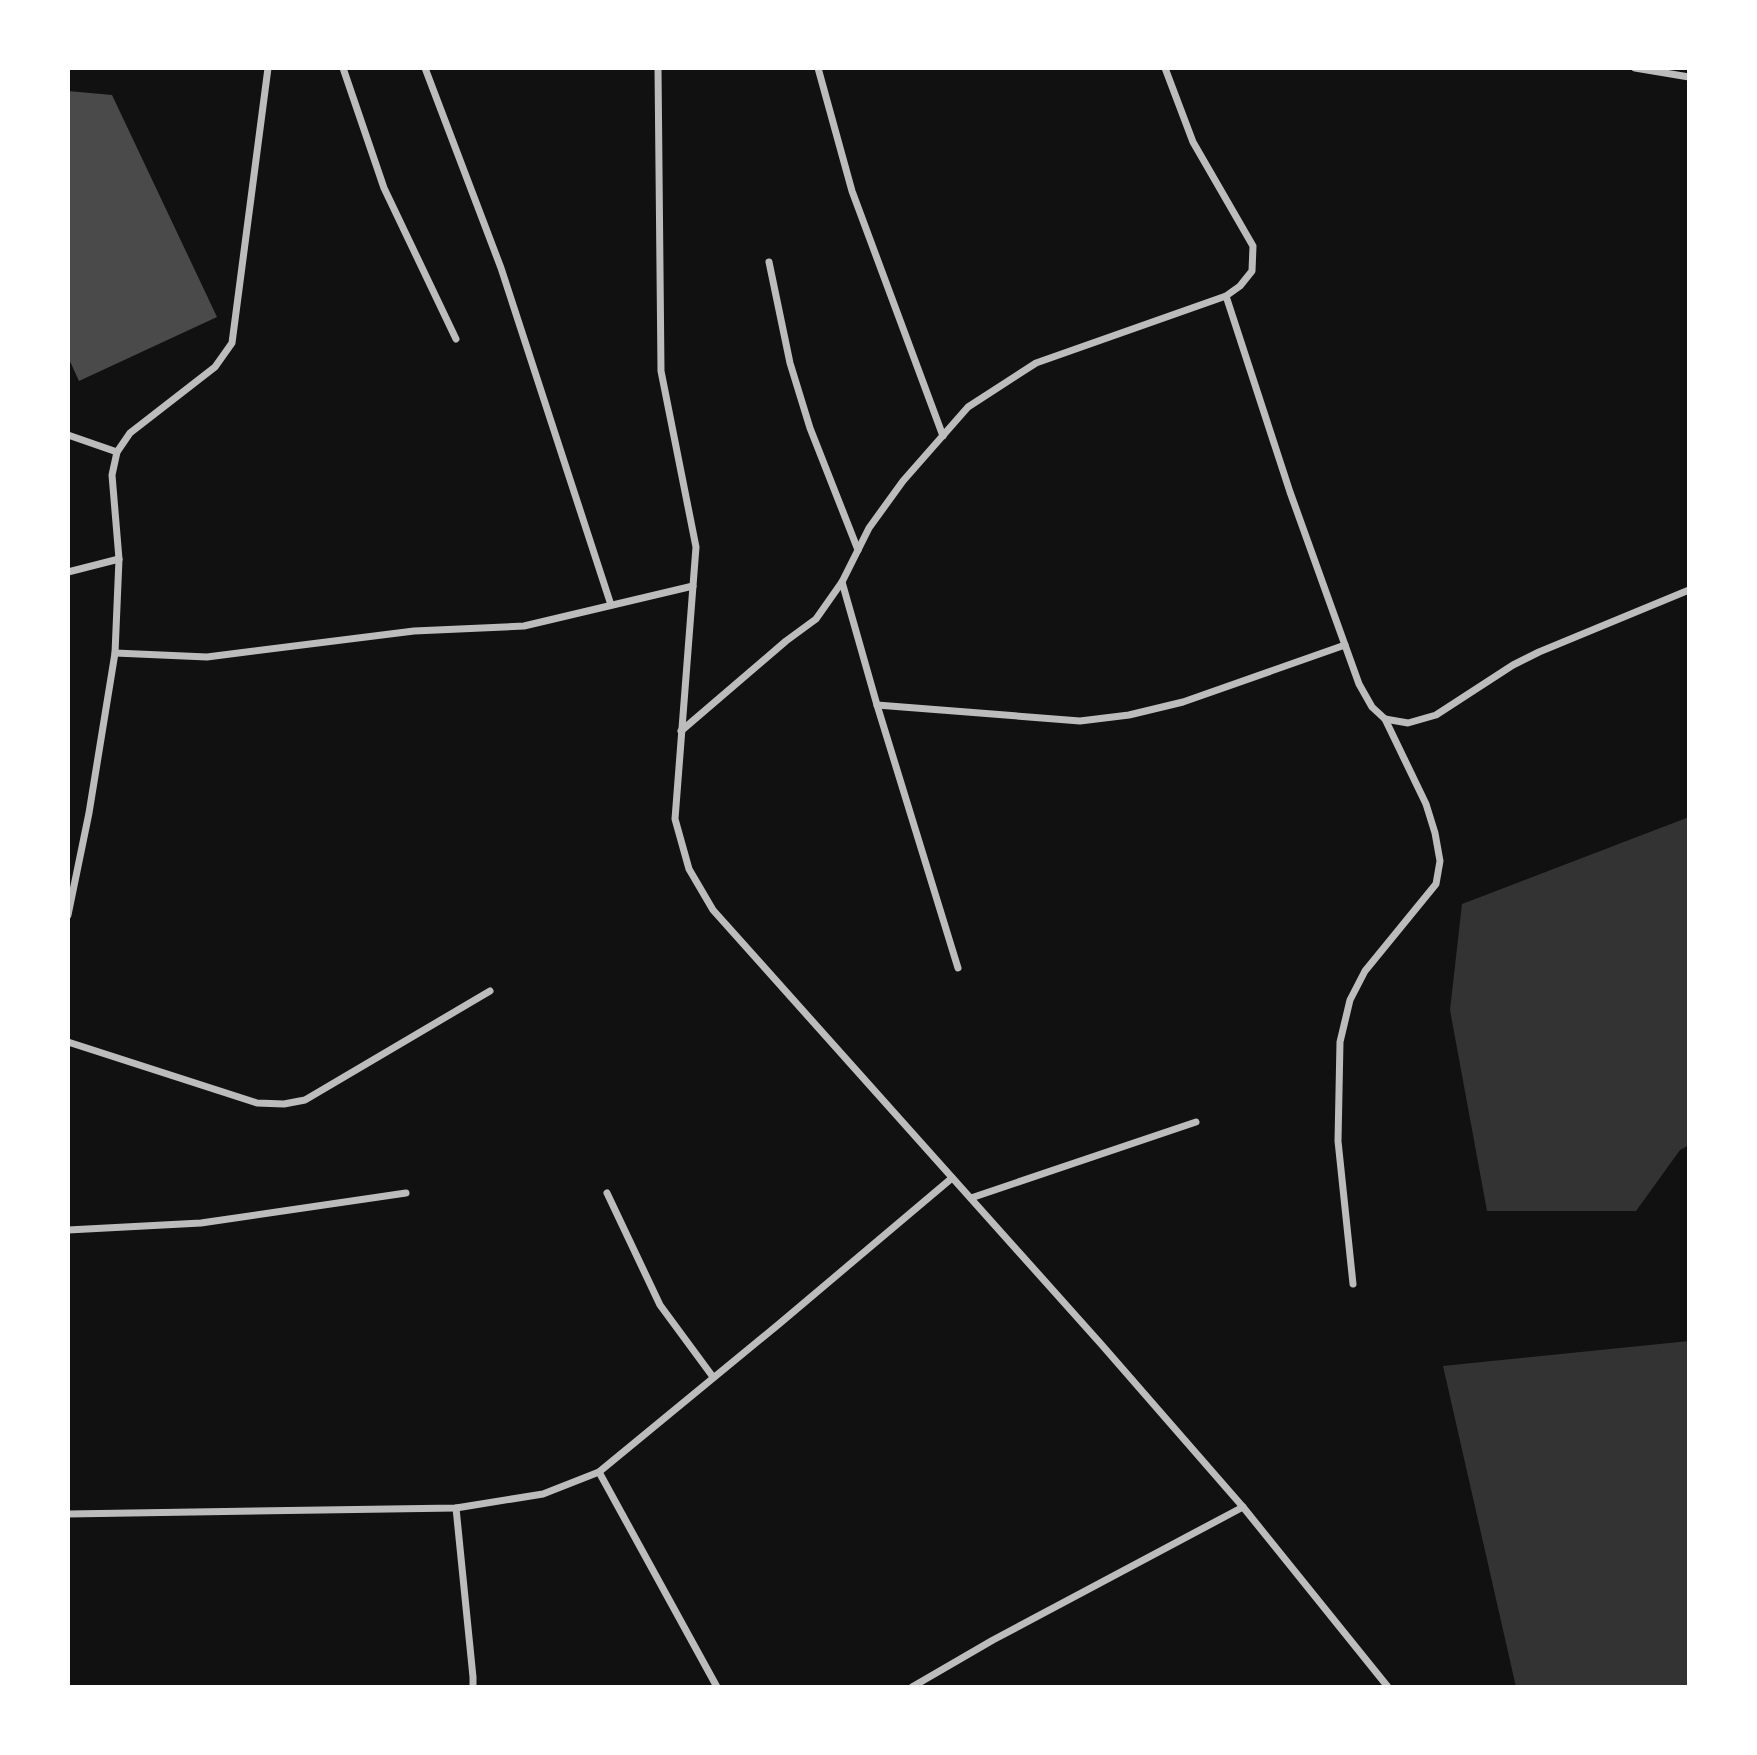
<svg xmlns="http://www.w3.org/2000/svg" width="1757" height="1755" viewBox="0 0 1757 1755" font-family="Figtree,sans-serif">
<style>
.water{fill:#333}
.building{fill:#4a4a4a}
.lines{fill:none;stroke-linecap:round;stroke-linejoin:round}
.minor{stroke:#bcbcbc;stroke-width:7}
</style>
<rect width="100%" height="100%" fill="#111"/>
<!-- water -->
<g class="water">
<polygon points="1689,817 1689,1145 1680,1150 1636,1211 1487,1211 1450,1010 1462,904"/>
<polygon points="1689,1341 1689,1687 1516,1687 1443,1366"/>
</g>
<!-- building -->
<polygon class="building" points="68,91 112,95 217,317 79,381 68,357"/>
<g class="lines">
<!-- minor -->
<g class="minor">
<polyline points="343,68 384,188 456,339"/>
<polyline points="425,68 501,268 611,605"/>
<polyline points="658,68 661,371 696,547 675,819 689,869 713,910 1101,1344 1243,1507 1388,1687"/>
<polyline points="818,68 852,191 943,436"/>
<polyline points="1635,68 1689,77"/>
<polyline points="769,262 790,363 810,428 858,550"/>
<polyline points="1226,296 1290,492 1359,684 1372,707 1385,719 1408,723 1436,715 1513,665 1539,652 1689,590"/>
<polyline points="68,435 117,452"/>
<polyline points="68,572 119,559"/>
<polyline points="842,582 877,705 958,968"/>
<polyline points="115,653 207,657 414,631 524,626 693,586"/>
<polyline points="877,705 1080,721 1129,715 1183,702 1345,645"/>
<polyline points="681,731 786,641 816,619 842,582 869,528 903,481 968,407 1036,363 1226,296 1240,286 1252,271 1253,246 1193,142 1165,68"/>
<polyline points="68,915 89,813 115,653 119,559 112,475 117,452 130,433 215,367 232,343 268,68"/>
<polyline points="68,1042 257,1103 284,1104 305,1100 490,991"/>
<polyline points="607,1193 660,1305 713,1377"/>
<polyline points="971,1198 1196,1122"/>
<polyline points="68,1230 201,1223 406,1193"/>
<polyline points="1353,1284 1338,1141 1340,1042 1350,1000 1365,971 1436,884 1440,861 1435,833 1426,804 1385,719"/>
<polyline points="599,1472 717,1687"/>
<polyline points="456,1508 473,1677 473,1687"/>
<polyline points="68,1514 456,1508 543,1494 599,1472 779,1324 952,1178"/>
<polyline points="912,1687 993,1640 1243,1507"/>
</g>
</g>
<!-- border -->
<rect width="1757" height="1755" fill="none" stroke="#ffffff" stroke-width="140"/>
</svg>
